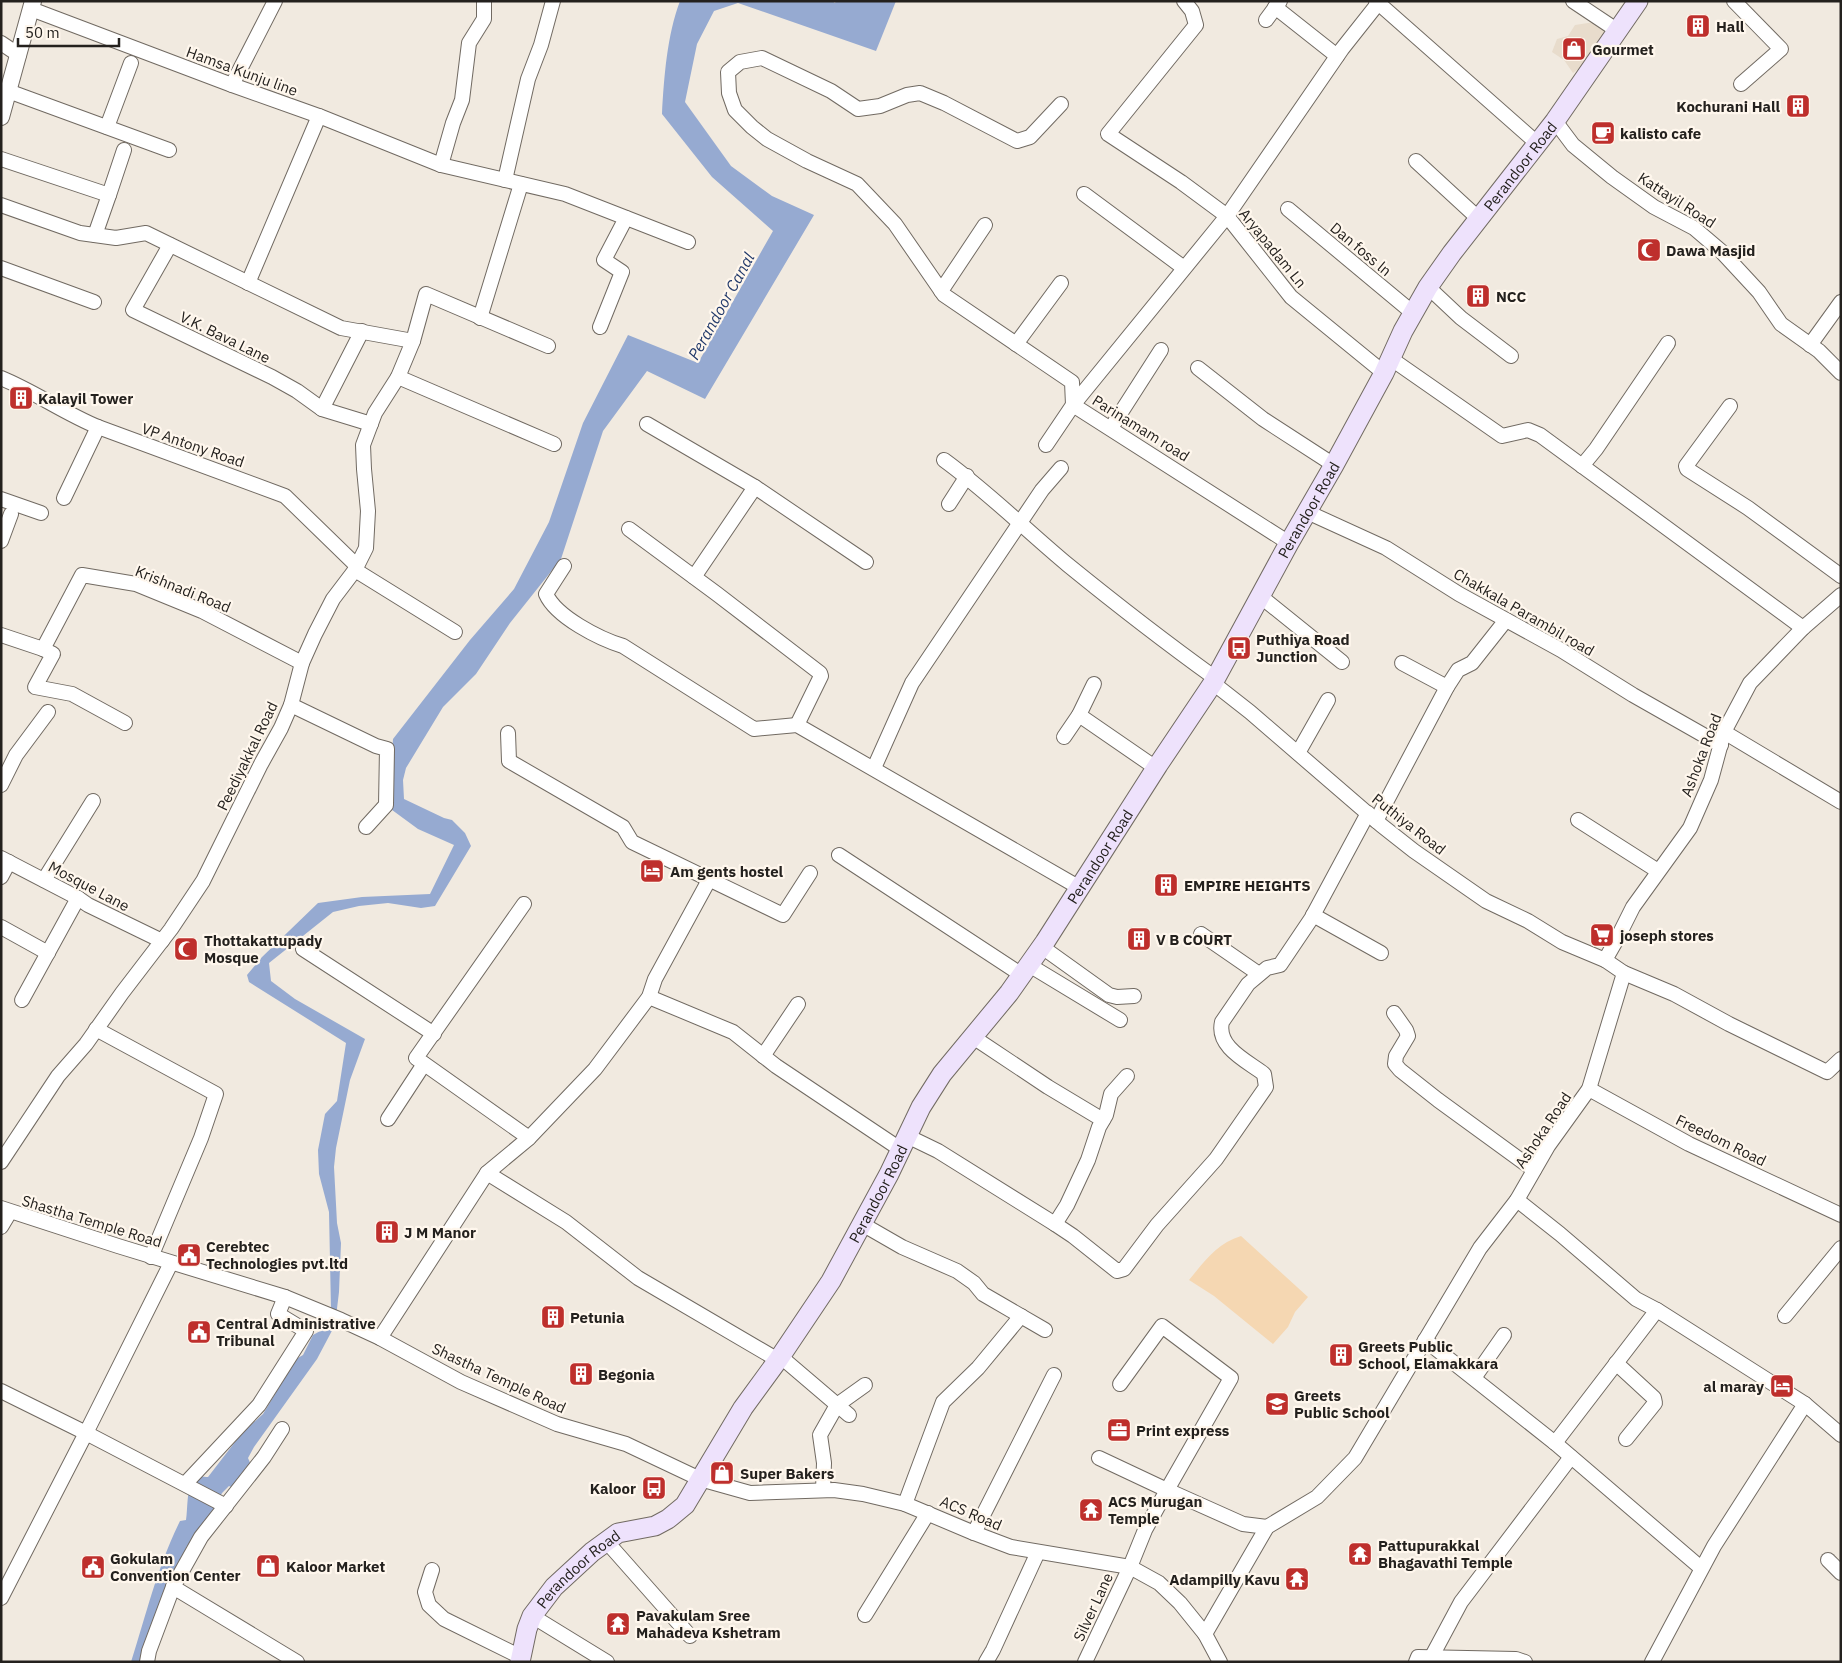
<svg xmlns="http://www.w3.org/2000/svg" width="1842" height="1663" viewBox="0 0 1842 1663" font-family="'IBM Plex Sans',sans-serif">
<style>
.built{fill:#e8dccc}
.green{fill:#f5d7b2}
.water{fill:#96aad1}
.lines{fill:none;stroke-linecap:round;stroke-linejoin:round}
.minor-casing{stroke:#716a62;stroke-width:16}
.tertiary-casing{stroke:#716a62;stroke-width:18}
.secondary-casing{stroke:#716a62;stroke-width:21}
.minor{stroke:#fff;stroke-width:14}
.tertiary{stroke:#fff;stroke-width:16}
.secondary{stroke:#eee2fc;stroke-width:19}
.labels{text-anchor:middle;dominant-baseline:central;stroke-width:4.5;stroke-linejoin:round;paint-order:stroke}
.poi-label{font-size:15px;font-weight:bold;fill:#24211e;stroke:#fff7ed;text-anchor:start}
.street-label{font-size:15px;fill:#24211e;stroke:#fff7ed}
.water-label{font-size:16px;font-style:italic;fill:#21396a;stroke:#fff7ed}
</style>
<rect width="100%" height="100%" fill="#f1eae0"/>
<!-- built -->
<polygon class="built" points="1601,21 1607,30 1585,64 1573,73 1564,60 1552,52 1557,39 1568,36 1575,25"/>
<!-- green -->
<path class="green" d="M 1241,1236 L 1308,1297 L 1295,1312 L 1288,1327 L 1273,1344 L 1214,1296 L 1189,1280 C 1204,1262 1217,1243 1241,1236 Z"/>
<!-- water -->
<path class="water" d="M 680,1 L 832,1 L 835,3 L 836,1 L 896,1 L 876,51 L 738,3 L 714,11 L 697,44 L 685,102 L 731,166 L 772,196 L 814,215 L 705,399 L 647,371 L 603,431 L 561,559 L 510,623 L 476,674 L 443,707 L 406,768 L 403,780 L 404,799 L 444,818 L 452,820 L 465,833 L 471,846 L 435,906 L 421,908 L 388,903 L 359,906 L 333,912 L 269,963 L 271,981 L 295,999 L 365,1039 L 350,1080 L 336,1148 L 334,1167 L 337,1223 L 341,1243 L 339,1292 L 335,1325 L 317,1359 L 254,1447 L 248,1458 L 251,1465 L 233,1488 L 229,1486 L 222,1493 L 214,1509 L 187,1546 L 168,1587 L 142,1662 L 131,1662 C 147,1612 157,1568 180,1521 L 186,1520 C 188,1511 186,1482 196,1477 C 199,1476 205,1477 208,1477 L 242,1433 L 263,1414 L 296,1359 L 303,1355 L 313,1335 L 322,1330 L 331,1309 L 329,1212 L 319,1174 L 318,1150 L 325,1114 L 337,1101 L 346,1043 L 249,982 L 247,975 L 262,957 L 318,903 L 362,897 L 430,894 L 454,845 L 418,829 L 388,807 L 393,739 L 470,640 L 514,589 L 549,522 L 583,423 L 628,335 L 698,363 L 773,231 L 712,177 L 662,114 C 664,78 667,35 680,1 Z"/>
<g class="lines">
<defs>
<g id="minor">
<polyline points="1184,1 1192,11 1196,25 1108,134 1181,182 1227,216 1291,297 1384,373"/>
<polyline points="1376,1 1538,144"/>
<polyline points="1573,1 1618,31"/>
<polyline points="1734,1 1781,49 1741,84"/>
<polyline points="1275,7 1337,56"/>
<polyline points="31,9 232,85 319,116 441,165 565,194 688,242"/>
<polyline points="1266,20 1280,1"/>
<polyline points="1,43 19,55"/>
<polyline points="232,85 275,1"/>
<polyline points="8,91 169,150"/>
<polyline points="1061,104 1030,137 1017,141 944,103 920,93 907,95 880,106 858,109 831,91 762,58 740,62 728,72 729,93 735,110 752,127 767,139 807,161 857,184 895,224 944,295 1072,382 1073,405 1289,543"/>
<polyline points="1555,121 1573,145 1612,177 1654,207 1694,228 1721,251 1759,292 1781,324 1819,351 1841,373"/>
<polyline points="107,127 131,63"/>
<polyline points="1,159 109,195 124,150"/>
<polyline points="1416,161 1479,219"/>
<polyline points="441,165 453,123 462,100 469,43 484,19 484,1"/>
<polyline points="505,180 528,79 541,45 553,1"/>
<polyline points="1084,194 1184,268"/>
<polyline points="1,205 80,233 116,238 146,233 341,328 413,341"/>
<polyline points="1288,209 1413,313"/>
<polyline points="95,235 109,195"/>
<polyline points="170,245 133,310 272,377 297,391 322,409 371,424"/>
<polyline points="1,268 94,302"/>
<polyline points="248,283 319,116"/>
<polyline points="1428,287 1461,318 1511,356"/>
<polyline points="941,291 985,225"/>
<polyline points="480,318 521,184"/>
<polyline points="600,327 622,272 604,260 626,218"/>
<polyline points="1016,344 1061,283"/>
<polyline points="1810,345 1841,302"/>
<polyline points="1390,358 1502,436 1528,430 1540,435 1803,628"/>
<polyline points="1198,368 1263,419 1334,465"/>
<polyline points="398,377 554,444"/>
<path d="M 1,378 C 35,392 64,413 98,427 L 285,496 L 357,566"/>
<polyline points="1730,406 1686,466 1687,469 1748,508 1841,576"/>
<polyline points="322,409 362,331"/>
<polyline points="647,424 755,487 866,562"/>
<polyline points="1111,428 1161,350"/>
<polyline points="1046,445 1073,405 1227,216 1342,49 1380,1"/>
<path d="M 944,460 C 988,492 1026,530 1068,565 C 1116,604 1165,642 1215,678"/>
<polyline points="1582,466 1596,449 1668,343"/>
<polyline points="64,498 98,427"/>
<polyline points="1,499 41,513"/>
<polyline points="949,504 967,476"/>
<polyline points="1307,512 1386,548 1459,594 1561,650 1633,695 1721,745"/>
<polyline points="629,529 717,594 820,673 821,676 797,725"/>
<polyline points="1,541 11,514"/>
<path d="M 564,566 L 546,594 C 556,617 600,639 623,646 L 754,729 L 797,725 L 1080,888"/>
<polyline points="355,570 455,632"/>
<polyline points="694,577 755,487"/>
<polyline points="1260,596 1342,662"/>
<polyline points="1,635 43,649 82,575 136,584 202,611 302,663"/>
<polyline points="43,649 53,654 35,687 72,694 125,723"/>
<polyline points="1402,663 1447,687"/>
<polyline points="1213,683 1250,712 1381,825 1414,851 1486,901 1528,921 1562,942 1605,960"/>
<polyline points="291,705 376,746 387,749 386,805 366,827"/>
<polyline points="1079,715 1156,768"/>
<polyline points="1724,732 1841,802"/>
<polyline points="508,733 509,761 623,827 632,842 783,915 810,873"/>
<polyline points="1064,737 1079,715 1094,684"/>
<polyline points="1298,753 1328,700"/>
<polyline points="874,768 912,683 1042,490 1061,468"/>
<polyline points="1,785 16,755 48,712"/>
<polyline points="1578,820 1658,871"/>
<polyline points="1376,821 1447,687 1458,670 1472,663 1506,620"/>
<polyline points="839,855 1022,975"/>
<polyline points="1,858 78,898 88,905 162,941"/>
<polyline points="1,877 9,862"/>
<polyline points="44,880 93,801"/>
<polyline points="524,904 416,1058 529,1138"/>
<polyline points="1313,915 1381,953"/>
<polyline points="1,927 48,953"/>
<polyline points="1201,934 1259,974"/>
<polyline points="1042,947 1109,995 1117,997 1134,996"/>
<polyline points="303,949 434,1034"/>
<polyline points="1029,965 1120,1020"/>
<polyline points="1624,973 1674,994 1729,1024 1827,1072 1841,1059"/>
<polyline points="649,997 733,1032 776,1066 900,1149"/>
<polyline points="22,1000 78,898"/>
<polyline points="1394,1013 1406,1030 1408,1036 1396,1056 1395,1064 1400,1070 1438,1100 1534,1170"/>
<polyline points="96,1029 216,1094 201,1138 151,1257"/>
<polyline points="973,1037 1048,1087 1103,1120"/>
<polyline points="763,1056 798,1004"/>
<polyline points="1589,1089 1689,1144 1841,1215"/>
<polyline points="388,1119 424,1064"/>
<path d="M 907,1136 L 938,1151 L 1055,1224 L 1073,1236 L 1117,1271 L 1124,1269 L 1157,1225 L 1216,1159 L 1266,1087 L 1264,1074 C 1247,1061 1216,1047 1222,1022 L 1248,984 L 1267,968 L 1280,965 L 1311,919 L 1368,813"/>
<polyline points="1,1162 58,1076 86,1044 122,993 171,929 203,881 261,764 281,728 291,705 302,663 315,634 333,599 355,570 366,548 368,511 364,469 363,445 375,413 398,377 413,341 426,294 548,346"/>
<polyline points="487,1173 566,1222 638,1278 778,1360"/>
<polyline points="1517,1200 1560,1234 1636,1299 1657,1310"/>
<polyline points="1,1208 118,1246 285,1297 341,1320 380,1338 461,1382 557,1424 626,1444 700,1479 750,1493 834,1490 863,1494 905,1504 974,1533 1011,1547 1130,1567 1159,1583 1180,1603 1205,1634"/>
<polyline points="862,1224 902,1247 957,1271 974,1283 983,1294 1045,1330"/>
<polyline points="1055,1224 1067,1205 1088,1160 1099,1127 1106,1115 1111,1094 1127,1076"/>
<polyline points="1,1227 10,1212"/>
<polyline points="1785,1316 1841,1248"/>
<polyline points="380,1338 487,1173 529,1138 595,1069 649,997 655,979 709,880"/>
<polyline points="1425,1340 1555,1443 1701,1568"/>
<polyline points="781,1357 849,1415"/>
<polyline points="1616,1363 1654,1398 1655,1403 1626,1439"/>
<polyline points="1474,1378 1504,1335"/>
<polyline points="1,1391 86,1433 171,1263"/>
<polyline points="1555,1443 1657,1310 1805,1404 1841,1435"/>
<polyline points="1099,1458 1167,1490 1231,1378 1162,1326 1120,1384"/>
<polyline points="185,1484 259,1405 306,1331 278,1314 285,1297"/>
<polyline points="823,1490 824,1463 820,1435 837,1405 865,1385"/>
<polyline points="905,1504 943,1402 978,1368 1021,1316"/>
<polyline points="974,1533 1054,1375"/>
<polyline points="606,1541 690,1636"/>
<polyline points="1828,1560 1841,1573"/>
<polyline points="432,1570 425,1592 429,1605 444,1619 521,1657"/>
<polyline points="173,1587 201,1537 264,1457 282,1429"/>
<polyline points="1,1598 86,1433 226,1506"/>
<polyline points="865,1615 928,1513"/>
<polyline points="532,1616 607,1662"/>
<polyline points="1431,1658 1461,1602 1571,1457"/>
<polyline points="147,1662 149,1651 173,1587 297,1662"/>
<polyline points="986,1662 993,1650 1038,1552"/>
<polyline points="1085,1662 1130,1567 1145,1530 1167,1490 1243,1524 1267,1527"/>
<polyline points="1220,1662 1205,1634 1267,1527 1317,1497 1355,1458 1480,1248 1517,1200 1548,1146 1589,1089 1624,973 1605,960 1617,939 1633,907 1690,828 1711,780 1724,732 1750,683 1803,628 1841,595"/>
<polyline points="1416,1662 1418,1657 1516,1659 1525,1662"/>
<polyline points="1652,1662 1714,1546 1805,1404"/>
</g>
<polyline id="tertiary" points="1,117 33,1"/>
<g id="secondary">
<path id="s1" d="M 520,1662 L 527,1629 L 532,1616 L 554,1587 L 592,1552 L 618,1533 L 655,1526 L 668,1519 L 685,1505 L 743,1408 L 778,1360 L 831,1281 L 889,1174 L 921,1107 L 942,1074 L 1009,993 L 1045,942 L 1158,765 L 1213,683 L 1289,543 L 1334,465 L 1384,373 L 1403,331 L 1428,287 L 1452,253 L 1555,121 L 1638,1"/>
</g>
</defs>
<!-- minor casing -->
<use href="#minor" class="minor-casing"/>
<!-- tertiary casing -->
<use href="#tertiary" class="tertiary-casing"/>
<!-- secondary casing -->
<use href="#secondary" class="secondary-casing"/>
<!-- minor -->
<use href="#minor" class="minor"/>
<!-- tertiary -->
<use href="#tertiary" class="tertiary"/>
<!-- secondary -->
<use href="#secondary" class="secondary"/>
</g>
<!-- icons -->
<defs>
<symbol id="building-square" viewBox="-11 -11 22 22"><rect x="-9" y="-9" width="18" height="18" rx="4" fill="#be2f2c" stroke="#fff7ed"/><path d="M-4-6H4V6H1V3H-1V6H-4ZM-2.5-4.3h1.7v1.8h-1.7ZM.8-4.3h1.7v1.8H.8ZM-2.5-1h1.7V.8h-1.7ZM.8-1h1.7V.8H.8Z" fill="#fff"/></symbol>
<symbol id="shop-square" viewBox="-11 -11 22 22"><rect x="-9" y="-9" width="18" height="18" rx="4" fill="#be2f2c" stroke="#fff7ed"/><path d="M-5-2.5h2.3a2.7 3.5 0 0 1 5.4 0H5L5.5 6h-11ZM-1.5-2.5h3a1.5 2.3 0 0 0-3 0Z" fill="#fff"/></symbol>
<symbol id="cafe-square" viewBox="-11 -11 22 22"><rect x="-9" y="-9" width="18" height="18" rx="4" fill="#be2f2c" stroke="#fff7ed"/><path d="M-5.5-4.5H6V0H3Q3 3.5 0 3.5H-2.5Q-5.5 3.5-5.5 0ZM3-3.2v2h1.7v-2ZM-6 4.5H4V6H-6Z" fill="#fff"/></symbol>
<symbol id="mosque-square" viewBox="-11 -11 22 22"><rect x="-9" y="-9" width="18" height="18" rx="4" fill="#be2f2c" stroke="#fff7ed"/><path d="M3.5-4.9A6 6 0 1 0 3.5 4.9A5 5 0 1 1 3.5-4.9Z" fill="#fff"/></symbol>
<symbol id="bus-square" viewBox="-11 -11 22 22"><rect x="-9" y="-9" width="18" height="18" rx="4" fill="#be2f2c" stroke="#fff7ed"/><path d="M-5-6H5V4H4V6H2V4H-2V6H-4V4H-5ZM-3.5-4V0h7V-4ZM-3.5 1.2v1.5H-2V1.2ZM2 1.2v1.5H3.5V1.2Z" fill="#fff"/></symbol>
<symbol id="hotel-square" viewBox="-11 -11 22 22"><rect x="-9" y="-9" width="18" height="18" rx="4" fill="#be2f2c" stroke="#fff7ed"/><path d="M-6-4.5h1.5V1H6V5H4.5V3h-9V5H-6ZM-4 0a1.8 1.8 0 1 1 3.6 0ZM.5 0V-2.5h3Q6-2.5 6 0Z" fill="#fff"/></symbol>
<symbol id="supermarket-square" viewBox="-11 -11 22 22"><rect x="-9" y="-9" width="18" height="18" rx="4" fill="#be2f2c" stroke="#fff7ed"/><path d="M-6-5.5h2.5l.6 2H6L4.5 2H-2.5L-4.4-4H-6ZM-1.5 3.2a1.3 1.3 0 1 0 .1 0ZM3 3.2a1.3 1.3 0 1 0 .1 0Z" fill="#fff"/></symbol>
<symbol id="civic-square" viewBox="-11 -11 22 22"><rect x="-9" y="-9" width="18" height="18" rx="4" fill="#be2f2c" stroke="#fff7ed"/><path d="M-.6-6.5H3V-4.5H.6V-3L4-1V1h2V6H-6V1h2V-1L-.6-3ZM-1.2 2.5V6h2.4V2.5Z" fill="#fff"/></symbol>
<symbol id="school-square" viewBox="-11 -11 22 22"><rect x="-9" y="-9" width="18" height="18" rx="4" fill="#be2f2c" stroke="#fff7ed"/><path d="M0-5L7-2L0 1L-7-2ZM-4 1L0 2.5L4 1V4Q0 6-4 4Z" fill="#fff"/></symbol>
<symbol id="office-square" viewBox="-11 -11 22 22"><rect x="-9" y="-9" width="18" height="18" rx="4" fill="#be2f2c" stroke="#fff7ed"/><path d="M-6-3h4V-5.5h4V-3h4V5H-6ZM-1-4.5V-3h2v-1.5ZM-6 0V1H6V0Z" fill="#fff"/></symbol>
<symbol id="temple-square" viewBox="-11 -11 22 22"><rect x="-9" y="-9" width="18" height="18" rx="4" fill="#be2f2c" stroke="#fff7ed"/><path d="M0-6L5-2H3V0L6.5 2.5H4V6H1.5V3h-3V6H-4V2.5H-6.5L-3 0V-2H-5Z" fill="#fff"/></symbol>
</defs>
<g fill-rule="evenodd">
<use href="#building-square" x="1684" y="12" width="28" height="28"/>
<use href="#shop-square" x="1560" y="35" width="28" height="28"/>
<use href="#building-square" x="1784" y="92" width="28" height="28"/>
<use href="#cafe-square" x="1589" y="119" width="28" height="28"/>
<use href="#mosque-square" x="1635" y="236" width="28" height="28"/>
<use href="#building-square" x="1464" y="282" width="28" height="28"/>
<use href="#building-square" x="7" y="384" width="28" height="28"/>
<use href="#bus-square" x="1225" y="634" width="28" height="28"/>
<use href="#hotel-square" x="638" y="857" width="28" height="28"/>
<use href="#building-square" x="1152" y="871" width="28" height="28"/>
<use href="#supermarket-square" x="1588" y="921" width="28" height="28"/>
<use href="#building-square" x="1125" y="925" width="28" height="28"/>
<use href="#mosque-square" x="172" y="935" width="28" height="28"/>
<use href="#building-square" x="373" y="1218" width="28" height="28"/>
<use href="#civic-square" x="175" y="1241" width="28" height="28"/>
<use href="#building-square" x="539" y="1303" width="28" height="28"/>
<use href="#civic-square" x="185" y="1318" width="28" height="28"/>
<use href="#building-square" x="1327" y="1341" width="28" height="28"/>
<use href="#building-square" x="567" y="1360" width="28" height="28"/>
<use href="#hotel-square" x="1768" y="1372" width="28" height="28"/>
<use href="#school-square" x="1263" y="1390" width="28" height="28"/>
<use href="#office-square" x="1105" y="1416" width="28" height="28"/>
<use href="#shop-square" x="708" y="1459" width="28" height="28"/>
<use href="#bus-square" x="640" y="1474" width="28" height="28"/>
<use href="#temple-square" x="1077" y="1496" width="28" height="28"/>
<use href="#temple-square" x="1346" y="1540" width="28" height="28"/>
<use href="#shop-square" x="254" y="1552" width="28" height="28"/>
<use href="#civic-square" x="79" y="1553" width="28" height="28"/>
<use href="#temple-square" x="1283" y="1565" width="28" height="28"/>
<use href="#temple-square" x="604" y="1610" width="28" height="28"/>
</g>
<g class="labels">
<!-- poi labels -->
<g class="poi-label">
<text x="1716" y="26">Hall</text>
<text x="1592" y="49">Gourmet</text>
<text x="1780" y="106" text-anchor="end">Kochurani Hall</text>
<text x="1620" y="133">kalisto cafe</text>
<text x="1666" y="250">Dawa Masjid</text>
<text x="1496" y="296">NCC</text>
<text x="38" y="398">Kalayil Tower</text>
<text x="1256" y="639">Puthiya Road<tspan x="1256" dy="17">Junction</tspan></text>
<text x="670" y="871">Am gents hostel</text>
<text x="1184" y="885">EMPIRE HEIGHTS</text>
<text x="1620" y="935">joseph stores</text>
<text x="1156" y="939">V B COURT</text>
<text x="204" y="940">Thottakattupady<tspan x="204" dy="17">Mosque</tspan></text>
<text x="404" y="1232">J M Manor</text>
<text x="206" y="1246">Cerebtec<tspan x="206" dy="17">Technologies pvt.ltd</tspan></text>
<text x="570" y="1317">Petunia</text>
<text x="216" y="1323">Central Administrative<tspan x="216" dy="17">Tribunal</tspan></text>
<text x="1358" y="1346">Greets Public<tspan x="1358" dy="17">School, Elamakkara</tspan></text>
<text x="598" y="1374">Begonia</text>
<text x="1764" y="1386" text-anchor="end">al maray</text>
<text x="1294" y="1395">Greets<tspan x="1294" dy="17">Public School</tspan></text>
<text x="1136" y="1430">Print express</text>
<text x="740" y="1473">Super Bakers</text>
<text x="636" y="1488" text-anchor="end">Kaloor</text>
<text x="1108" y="1501">ACS Murugan<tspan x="1108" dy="17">Temple</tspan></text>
<text x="1378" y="1545">Pattupurakkal<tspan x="1378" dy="17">Bhagavathi Temple</tspan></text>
<text x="110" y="1558">Gokulam<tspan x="110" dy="17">Convention Center</tspan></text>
<text x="286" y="1566">Kaloor Market</text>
<text x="1280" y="1579" text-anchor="end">Adampilly Kavu</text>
<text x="636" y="1615">Pavakulam Sree<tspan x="636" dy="17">Mahadeva Kshetram</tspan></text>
</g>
<!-- street labels -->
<g class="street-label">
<text transform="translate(242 71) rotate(20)">Hamsa Kunju line</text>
<text stroke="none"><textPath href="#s1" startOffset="1824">Perandoor Road</textPath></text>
<text transform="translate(1677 200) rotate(33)">Kattayil Road</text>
<text transform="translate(1273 248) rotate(51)">Aryapadam Ln</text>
<text transform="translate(1361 249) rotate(40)">Dan foss ln</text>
<text transform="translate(225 337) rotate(26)">V.K. Bava Lane</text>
<text transform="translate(1141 428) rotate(32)">Parinamam road</text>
<text transform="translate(193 445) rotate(19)">VP Antony Road</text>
<text stroke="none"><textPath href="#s1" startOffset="1419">Perandoor Road</textPath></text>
<text transform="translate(183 589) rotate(22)">Krishnadi Road</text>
<text transform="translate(1524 612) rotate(30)">Chakkala Parambil road</text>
<text transform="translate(1701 755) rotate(-69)">Ashoka Road</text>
<text transform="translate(247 756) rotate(-64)">Peediyakkal Road</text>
<text transform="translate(1409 824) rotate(38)">Puthiya Road</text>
<text stroke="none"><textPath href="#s1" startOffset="1014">Perandoor Road</textPath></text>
<text transform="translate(89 886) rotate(28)">Mosque Lane</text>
<text transform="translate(1543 1130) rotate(-56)">Ashoka Road</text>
<text transform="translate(1721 1140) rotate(26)">Freedom Road</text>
<text stroke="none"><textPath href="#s1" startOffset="609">Perandoor Road</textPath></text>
<text transform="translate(92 1221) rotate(17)">Shastha Temple Road</text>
<text transform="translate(499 1378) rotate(25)">Shastha Temple Road</text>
<text transform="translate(971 1513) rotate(23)">ACS Road</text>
<text stroke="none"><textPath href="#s1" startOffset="114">Perandoor Road</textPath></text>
<text transform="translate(1093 1607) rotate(-65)">Silver Lane</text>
</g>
<!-- water labels -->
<g class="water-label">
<text transform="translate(721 306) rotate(-61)">Perandoor Canal</text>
</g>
</g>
<!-- border -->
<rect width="1842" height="1663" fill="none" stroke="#24211e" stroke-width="5"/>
<!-- scale -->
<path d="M18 38v8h101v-8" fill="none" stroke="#24211e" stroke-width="2.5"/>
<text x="25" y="38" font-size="15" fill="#24211e" stroke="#fff7ed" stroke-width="4" paint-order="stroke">50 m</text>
</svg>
